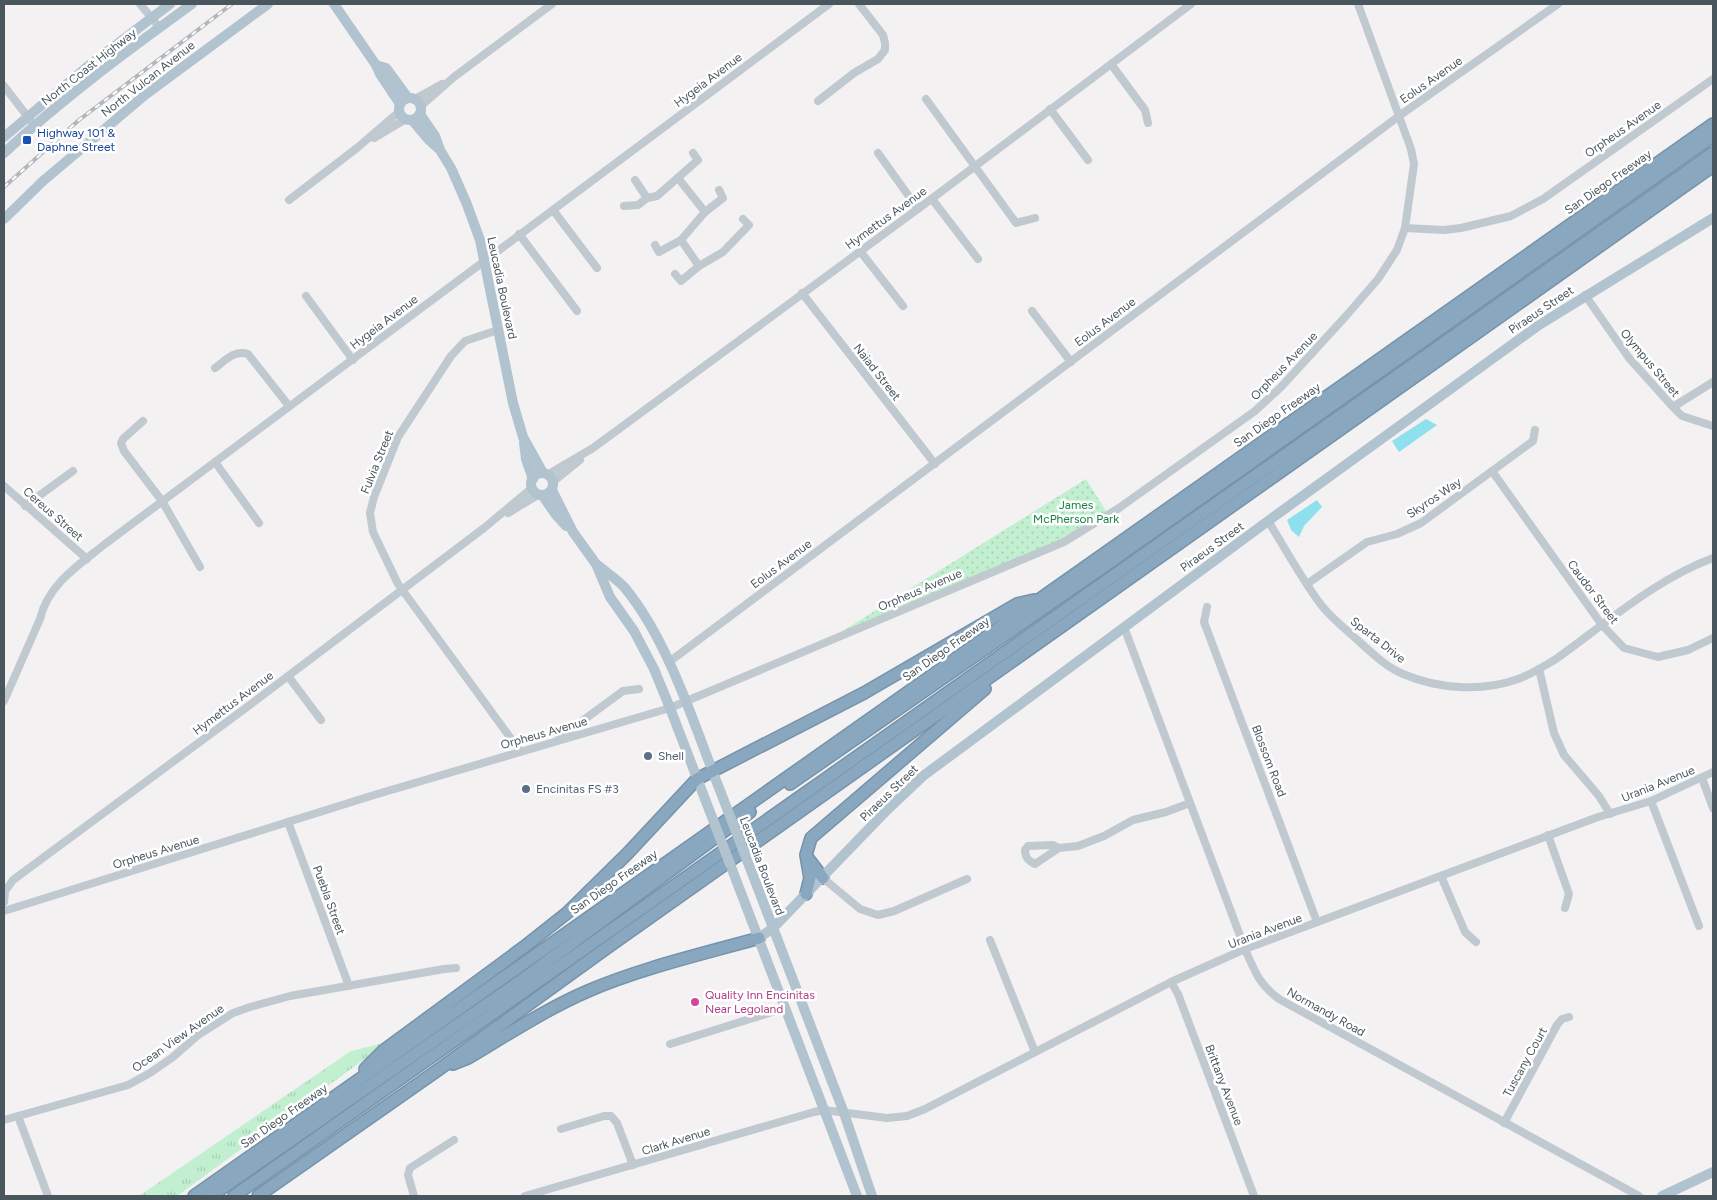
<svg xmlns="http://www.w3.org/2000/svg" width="1717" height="1200" viewBox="0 0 1717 1200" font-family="Figtree,sans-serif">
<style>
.grass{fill:url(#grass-tufts)}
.park{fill:url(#park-dots)}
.water{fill:#8ee0ec}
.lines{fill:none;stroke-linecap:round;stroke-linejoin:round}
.highway-casing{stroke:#7593ab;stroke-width:14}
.minor{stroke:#bfc9cf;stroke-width:8}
.major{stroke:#b1c3cf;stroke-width:10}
.highway{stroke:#89a8bf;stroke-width:11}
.rail-casing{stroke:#b3b7bb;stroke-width:4}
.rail{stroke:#fff;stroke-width:2;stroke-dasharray:5.5;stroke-linecap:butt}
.major-bridge{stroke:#b1c3cf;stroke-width:10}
.transit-dot{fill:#1a4fb4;stroke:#fff;stroke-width:2}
.service-dot{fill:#5c6f8a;stroke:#fff;stroke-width:2}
.hotel-dot{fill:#d1479c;stroke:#fff;stroke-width:2}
.labels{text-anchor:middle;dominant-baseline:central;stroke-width:5;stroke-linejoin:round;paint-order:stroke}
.street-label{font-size:12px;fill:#49565e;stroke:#fff}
.transit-label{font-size:12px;fill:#164399;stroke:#fff;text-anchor:start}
.park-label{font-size:12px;fill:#188144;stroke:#fff}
.service-label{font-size:12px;fill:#4e5e75;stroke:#fff;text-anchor:start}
.hotel-label{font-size:12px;fill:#b23c85;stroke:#fff;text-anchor:start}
</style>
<defs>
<pattern id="grass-tufts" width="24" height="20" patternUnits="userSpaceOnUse" patternTransform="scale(1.25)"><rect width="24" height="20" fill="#c1efcf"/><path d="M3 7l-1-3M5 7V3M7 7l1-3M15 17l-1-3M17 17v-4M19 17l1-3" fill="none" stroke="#a7cfb4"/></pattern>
<pattern id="park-dots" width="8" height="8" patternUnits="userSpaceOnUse" patternTransform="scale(1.25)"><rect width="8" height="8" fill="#c1efcf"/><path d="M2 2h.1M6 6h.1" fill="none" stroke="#a7cfb4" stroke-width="1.8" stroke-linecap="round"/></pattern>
</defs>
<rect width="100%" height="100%" fill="#f3f1f1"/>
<!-- grass -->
<polygon class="grass" points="388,1042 177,1196 139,1196 351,1051"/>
<!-- park -->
<polygon class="park" points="1086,479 1109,516 1100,523 817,647"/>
<!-- water -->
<g class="water">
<polygon points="1426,419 1437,425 1399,452 1392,441"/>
<polygon points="1317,500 1322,507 1304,526 1299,537 1291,530 1287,520"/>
</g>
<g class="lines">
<defs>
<g id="highway">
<polyline points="790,784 1106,565 1713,136"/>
<polyline points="807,857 823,878"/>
<polyline points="806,894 810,878 806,855 811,838 985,689"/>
<path d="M 453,1064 L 468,1058 C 507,1035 546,1009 588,991 C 641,968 703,954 759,938"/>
<polyline points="365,1069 383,1051 524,947 567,913 627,854 697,779 864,693 1017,604 1034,600"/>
<polyline points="194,1196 1713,124"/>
<polyline points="211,1196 526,977 750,812"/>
<polyline points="234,1196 1713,153"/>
<polyline points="258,1196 438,1070 608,947 1713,166"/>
</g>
</defs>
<!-- highway casing -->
<use href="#highway" class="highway-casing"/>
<!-- minor -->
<g class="minor">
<polyline points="140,4 160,28"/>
<polyline points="1111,64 1145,110 1148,123"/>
<polyline points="4,86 34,125"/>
<polyline points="415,99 442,84"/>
<polyline points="926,99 1016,223 1035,218"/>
<polyline points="818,101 854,73 878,59 885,50 885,43 883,35 859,4"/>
<polyline points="421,106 454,77 552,4"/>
<polyline points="1050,109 1088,160"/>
<polyline points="374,138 406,119"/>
<polyline points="878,153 918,209"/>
<polyline points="647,198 657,196 698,160 693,153"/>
<polyline points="932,199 978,259"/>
<polyline points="289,200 357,148 400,111"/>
<polyline points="624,206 638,205 647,198 635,180"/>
<polyline points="553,210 597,268"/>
<polyline points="705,212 723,198 719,190"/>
<polyline points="1405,228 1444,230 1461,228 1511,216 1543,199 1713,79"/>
<polyline points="519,234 577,311"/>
<polyline points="655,245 659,252 681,240"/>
<polyline points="860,251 903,306"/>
<polyline points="699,266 723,252 749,225 743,219"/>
<polyline points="675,274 681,281 699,266 681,240 705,212 678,178"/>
<polyline points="802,293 935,464"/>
<polyline points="1585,295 1629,358 1673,407 1682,416 1713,426"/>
<polyline points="306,296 353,360"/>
<polyline points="1032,311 1071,362"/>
<polyline points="498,330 465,341 451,356 398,437 374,497 370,513 373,532 398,584 520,751"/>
<path d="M 215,368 C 226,360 234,350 248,354 L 289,406"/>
<polyline points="1673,407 1713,382"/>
<polyline points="143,421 123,439 121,443 124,451 162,501 200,567"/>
<polyline points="215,462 259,523"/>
<polyline points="1492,471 1602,625 1624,648 1658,657 1688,650 1713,638"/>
<polyline points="547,475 593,448 930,200 1191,4"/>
<polyline points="553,482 580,460"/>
<polyline points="4,486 87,559"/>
<polyline points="25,506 73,471"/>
<polyline points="508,513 538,495"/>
<path d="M 1268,521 C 1285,548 1300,576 1319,602 C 1328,615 1342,626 1354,637 C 1369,650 1384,666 1403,674 C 1438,689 1482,692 1518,679 C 1532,674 1544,666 1556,659 C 1605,624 1656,579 1713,558"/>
<polyline points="1307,584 1367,542 1397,534 1421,523 1533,441 1535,430"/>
<polyline points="1207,607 1204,622 1317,922"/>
<path d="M 1124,627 L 1245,949 C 1255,972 1259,984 1279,999 L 1639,1196"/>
<polyline points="669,662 1399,116 1558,4"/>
<polyline points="1539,669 1554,733 1564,755 1599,796 1610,814"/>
<polyline points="288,676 321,720"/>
<path d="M 4,701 L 40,619 C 48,584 79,565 105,544 L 829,4"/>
<polyline points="559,738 623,691 639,689"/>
<polyline points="1702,778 1713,808"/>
<polyline points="1651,801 1699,926"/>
<polyline points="288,822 349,986"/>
<polyline points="1548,835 1569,894 1565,908"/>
<path d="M 1059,848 L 1053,845 L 1028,846 L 1025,850 C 1025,857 1028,861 1035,864 L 1059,848 L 1078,846 L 1104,836 L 1133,820 L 1166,812 L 1190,803"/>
<polyline points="1441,876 1465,932 1476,942"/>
<polyline points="823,878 860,909 878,915 894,911 967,879"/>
<polyline points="4,902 5,891 13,880 243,710 484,528 532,488"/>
<polyline points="4,911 374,795 670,708 1064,542 1119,508 1255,411 1281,387 1346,316 1378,279 1397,250 1405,228 1414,164 1411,149 1358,4"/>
<polyline points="990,940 1035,1052"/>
<polyline points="1171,982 1178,994 1254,1196"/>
<polyline points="670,1044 785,1008"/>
<polyline points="18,1116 48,1196"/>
<polyline points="4,1120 128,1085 150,1073 173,1057 197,1036 233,1013 250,1007 290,996 444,969 456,968"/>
<polyline points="1504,1123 1557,1025 1562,1019 1569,1017"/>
<polyline points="561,1129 604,1116 611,1116 617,1123 633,1165"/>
<polyline points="414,1196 408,1175 410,1168 454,1140"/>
<polyline points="525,1196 814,1112 824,1110 887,1118 907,1116 925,1109 1171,982 1245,949 1598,817 1651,801 1713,772"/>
</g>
<!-- major -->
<g class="major">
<polyline points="334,4 376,65 380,74 400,104"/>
<polyline points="376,65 386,68 408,98"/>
<circle cx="410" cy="109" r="11"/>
<polyline points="420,114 435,136 440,150 451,168 466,202 480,240 513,403 523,437 543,473"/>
<polyline points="412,120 429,140 439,149"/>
<polyline points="4,137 87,67 170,4"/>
<path d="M 4,153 C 63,98 127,51 192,4"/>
<polyline points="4,219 43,181 145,95 268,4"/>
<polyline points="524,443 526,459 533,479"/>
<circle cx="542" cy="484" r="11"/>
<polyline points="552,490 573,532 596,564 610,597 634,631 654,669 670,708 705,799"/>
<polyline points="542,495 556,515 566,526"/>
<path d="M 599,566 C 607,573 618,580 625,588 C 670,643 695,728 721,793"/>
<polyline points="730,864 857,1196"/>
<polyline points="757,886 844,1113 872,1196"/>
<polyline points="759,938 773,928 888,809 923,776 1268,521 1539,325 1713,218"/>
<polyline points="1662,1196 1713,1172"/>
</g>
<!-- highway -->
<use href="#highway" class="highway"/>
<defs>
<polyline id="rail" points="4,187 79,120 232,4"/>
</defs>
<!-- rail casing -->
<use href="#rail" class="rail-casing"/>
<!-- rail -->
<use href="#rail" class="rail"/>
<!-- major-bridge -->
<g class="major-bridge">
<polyline points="721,793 757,886"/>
<polyline points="705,799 730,864"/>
</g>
</g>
<!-- markers -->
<rect class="transit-dot" x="22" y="135" width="10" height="10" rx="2.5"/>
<g class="service-dot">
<circle cx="648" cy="756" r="5"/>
<circle cx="526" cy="789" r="5"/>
</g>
<circle class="hotel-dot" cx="695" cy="1002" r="5"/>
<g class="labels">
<!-- street labels -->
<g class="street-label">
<text transform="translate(89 67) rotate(-38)">North Coast Highway</text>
<text transform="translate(148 79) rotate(-38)">North Vulcan Avenue</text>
<text transform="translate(708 80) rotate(-37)">Hygeia Avenue</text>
<text transform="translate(1431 80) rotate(-35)">Eolus Avenue</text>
<text transform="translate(1623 129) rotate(-35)">Orpheus Avenue</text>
<text transform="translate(1608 182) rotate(-35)">San Diego Freeway</text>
<text transform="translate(886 218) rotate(-36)">Hymettus Avenue</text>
<text transform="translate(502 288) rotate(78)">Leucadia Boulevard</text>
<text transform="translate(1541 310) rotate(-34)">Piraeus Street</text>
<text transform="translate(384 322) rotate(-37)">Hygeia Avenue</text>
<text transform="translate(1105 322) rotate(-37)">Eolus Avenue</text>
<text transform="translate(1650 363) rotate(50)">Olympus Street</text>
<text transform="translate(1284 366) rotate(-46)">Orpheus Avenue</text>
<text transform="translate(877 372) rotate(52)">Naiad Street</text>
<text transform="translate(1277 415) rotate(-35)">San Diego Freeway</text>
<text transform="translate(377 462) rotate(-68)">Fulvia Street</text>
<text transform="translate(1434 498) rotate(-34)">Skyros Way</text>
<text transform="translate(53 514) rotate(41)">Cereus Street</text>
<text transform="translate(1212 547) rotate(-36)">Piraeus Street</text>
<text transform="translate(781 564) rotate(-37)">Eolus Avenue</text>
<text transform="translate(920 590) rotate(-23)">Orpheus Avenue</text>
<text transform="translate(1593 592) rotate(53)">Caudor Street</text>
<text transform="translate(1378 640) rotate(38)">Sparta Drive</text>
<text transform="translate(946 649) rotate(-35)">San Diego Freeway</text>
<text transform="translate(233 703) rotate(-37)">Hymettus Avenue</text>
<text transform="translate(544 733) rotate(-16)">Orpheus Avenue</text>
<text transform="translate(1269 761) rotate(69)">Blossom Road</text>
<text transform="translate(1658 784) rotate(-22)">Urania Avenue</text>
<text transform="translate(889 793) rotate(-44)">Piraeus Street</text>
<text transform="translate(156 852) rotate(-17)">Orpheus Avenue</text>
<text transform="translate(762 866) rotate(69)">Leucadia Boulevard</text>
<text transform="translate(614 882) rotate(-35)">San Diego Freeway</text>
<text transform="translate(329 900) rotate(70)">Puebla Street</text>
<text transform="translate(1265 931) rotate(-21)">Urania Avenue</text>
<text transform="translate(1326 1012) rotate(29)">Normandy Road</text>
<text transform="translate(178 1038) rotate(-35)">Ocean View Avenue</text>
<text transform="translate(1525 1062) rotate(-61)">Tuscany Court</text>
<text transform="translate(1224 1085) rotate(69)">Brittany Avenue</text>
<text transform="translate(284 1116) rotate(-35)">San Diego Freeway</text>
<text transform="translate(676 1141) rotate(-17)">Clark Avenue</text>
</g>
<!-- transit labels -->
<g class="transit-label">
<text x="37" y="133">Highway 101 &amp;<tspan x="37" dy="14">Daphne Street</tspan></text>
</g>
<!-- park labels -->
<g class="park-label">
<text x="1076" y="505">James<tspan x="1076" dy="14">McPherson Park</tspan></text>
</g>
<!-- service labels -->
<g class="service-label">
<text x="658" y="756">Shell</text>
<text x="536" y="789">Encinitas FS #3</text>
</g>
<!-- hotel labels -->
<g class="hotel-label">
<text x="705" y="995">Quality Inn Encinitas<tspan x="705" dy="14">Near Legoland</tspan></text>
</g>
</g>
<!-- border -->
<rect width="1717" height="1200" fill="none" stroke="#49565e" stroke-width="10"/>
</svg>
